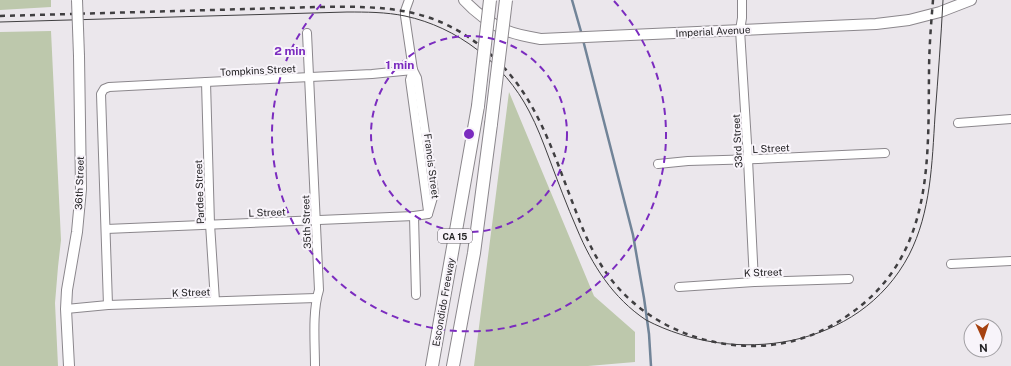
<svg xmlns="http://www.w3.org/2000/svg" width="1011" height="366" viewBox="0 0 1011 366" font-family="'Public Sans',sans-serif">
<style>
.green{fill:#bdc8ac}
.lines{fill:none;stroke-linecap:round;stroke-linejoin:round}
.stream{stroke:#718498;stroke-width:2.5}
.minor-casing{stroke:#8b878c;stroke-width:10}
.major-casing{stroke:#8b878c;stroke-width:12}
.highway-casing{stroke:#8b878c;stroke-width:14}
.minor{stroke:#fff;stroke-width:8}
.major{stroke:#fff;stroke-width:10}
.highway{stroke:#fff;stroke-width:12}
.tram{stroke:#403f41;stroke-width:1}
.rail{stroke:#403f41;stroke-width:2.5;stroke-dasharray:5 5;stroke-linecap:butt}
.major-bridge-casing{stroke:#8b878c;stroke-width:12;stroke-linecap:butt}
.highway-bridge-casing{stroke:#8b878c;stroke-width:14;stroke-linecap:butt}
.major-bridge{stroke:#fff;stroke-width:10}
.highway-bridge{stroke:#fff;stroke-width:12}
.ring{fill:none;stroke:#7b2cbf;stroke-width:2;stroke-dasharray:7 5}
.labels{text-anchor:middle;dominant-baseline:central;stroke-width:4;stroke-linejoin:round;paint-order:stroke}
.shield{fill:#f8f4fa;stroke:#626064;stroke-width:1}
.shield-label{font-size:9px;font-weight:bold;fill:#222123}
.street-label{font-size:10px;fill:#222123;stroke:#f8f4fa}
.centre{fill:#7b2cbf;stroke:#f8f4fa;stroke-width:2}
.ring-label{font-size:12px;text-anchor:middle;font-weight:bold;fill:#7b2cbf;stroke:#f8f4fa;stroke-width:4;stroke-linejoin:round;paint-order:stroke}
</style>
<rect width="100%" height="100%" fill="#ebe7ec"/>
<!-- green -->
<g class="green">
<polygon points="0,0 51,0 51,7 0,10"/>
<polygon points="51,31 61,240 58,267 55,303 58,366 0,366 0,32"/>
<polygon points="509,92 594,296 635,332 635,362 588,366 474,366"/>
</g>
<g class="lines">
<!-- stream -->
<g class="stream">
<polyline points="572,0 582,35"/>
<polyline points="583,40 633,235 644,298 649,334 651,366"/>
</g>
<defs>
<g id="minor">
<polyline points="409,0 405,11 405,16 413,70 417,78 434,194 428,214"/>
<polyline points="742,0 742,18 740,30 748,159 754,282"/>
<path d="M 307,33 L 319,290 C 312,312 315,343 315,366"/>
<polyline points="413,70 410,80 428,211"/>
<polyline points="206,82 210,224 215,301"/>
<polyline points="958,123 1011,119"/>
<polyline points="658,164 688,161 758,159 885,153"/>
<polyline points="414,216 416,295"/>
<polyline points="106,229 414,216 428,214"/>
<polyline points="951,264 1011,261"/>
<polyline points="679,287 754,282 849,279"/>
<polyline points="108,305 101,94 104,89 109,87 206,82 372,74 413,70"/>
<polyline points="66,309 108,305 316,298"/>
</g>
<g id="major">
<path d="M 464,0 C 475,12 490,23 505,30 C 516,35 529,37 541,39 L 876,24 L 909,20 L 940,12 L 971,0"/>
<polyline points="69,366 66,309 67,290 77,232 81,189 79,56"/>
</g>
<g id="highway">
<polyline points="432,366 478,106"/>
<polyline points="453,366 474,253 491,124"/>
</g>
</defs>
<!-- minor casing -->
<use href="#minor" class="minor-casing"/>
<!-- major casing -->
<use href="#major" class="major-casing"/>
<!-- highway casing -->
<use href="#highway" class="highway-casing"/>
<!-- minor -->
<use href="#minor" class="minor"/>
<!-- major -->
<use href="#major" class="major"/>
<!-- highway -->
<use href="#highway" class="highway"/>
<!-- tram -->
<path class="tram" d="M 0,22 L 347,12 C 366,12 386,12 405,16 C 457,27 504,63 529,111 C 537,126 543,142 549,158 C 558,182 567,206 577,229 C 592,265 613,298 646,320 C 734,366 859,350 909,255 C 931,212 932,163 935,116 C 938,77 941,39 943,0"/>
<!-- rail -->
<path class="rail" d="M 0,16 L 318,7 C 385,6 436,6 490,54 C 537,95 553,153 575,209 C 585,236 596,261 614,283 C 648,324 701,346 753,346 C 787,346 820,335 847,316 C 933,258 928,165 929,74 C 929,49 931,25 933,0"/>
<defs>
<polyline id="major-bridge" points="77,0 79,56"/>
<g id="highway-bridge">
<polyline points="478,106 490,0"/>
<polyline points="491,124 506,0"/>
</g>
</defs>
<!-- major-bridge casing -->
<use href="#major-bridge" class="major-bridge-casing"/>
<!-- highway-bridge casing -->
<use href="#highway-bridge" class="highway-bridge-casing"/>
<!-- major-bridge -->
<use href="#major-bridge" class="major-bridge"/>
<!-- highway-bridge -->
<use href="#highway-bridge" class="highway-bridge"/>
</g>
<!-- distance rings -->
<g class="ring">
<circle cx="469" cy="134" r="98"/>
<path d="M614 1A197 197 0 1 1 324 1"/>
</g>
<g class="labels">
<!-- shield labels -->
<rect class="shield" x="438" y="229" width="34" height="14" rx="3"/>
<g class="shield-label">
<text x="455" y="236">CA 15</text>
</g>
<!-- street labels -->
<g class="street-label">
<text transform="translate(713 31) rotate(-3)">Imperial Avenue</text>
<text transform="translate(258 70) rotate(-3)">Tompkins Street</text>
<text transform="translate(737 141) rotate(-93)">33rd Street</text>
<text transform="translate(771 148) rotate(-3)">L Street</text>
<text transform="translate(432 166) rotate(83)">Francis Street</text>
<text transform="translate(79 183) rotate(-88)">36th Street</text>
<text transform="translate(199 192) rotate(-92)">Pardee Street</text>
<text transform="translate(267 212) rotate(-2)">L Street</text>
<text transform="translate(306 222) rotate(-92)">35th Street</text>
<text transform="translate(763 272) rotate(-2)">K Street</text>
<text transform="translate(191 292) rotate(-2)">K Street</text>
<text transform="translate(443 302) rotate(-80)">Escondido Freeway</text>
</g>
</g>
<circle cx="469" cy="134" r="6" class="centre"/>
<g class="ring-label">
<text x="290" y="55">2 min</text>
<text x="400" y="69">1 min</text>
</g>
<!-- north arrow -->
<g transform="translate(983 338) rotate(177)"><circle r="19" fill="#f8f4fa" stroke="#a2a0a4"/>
<path d="M0-3L7 15L0 10L-7 15Z" fill="#a64110"/>
<text y="-6" font-size="11" font-weight="bold" text-anchor="middle" fill="#222123">N</text>
</g>
</svg>
